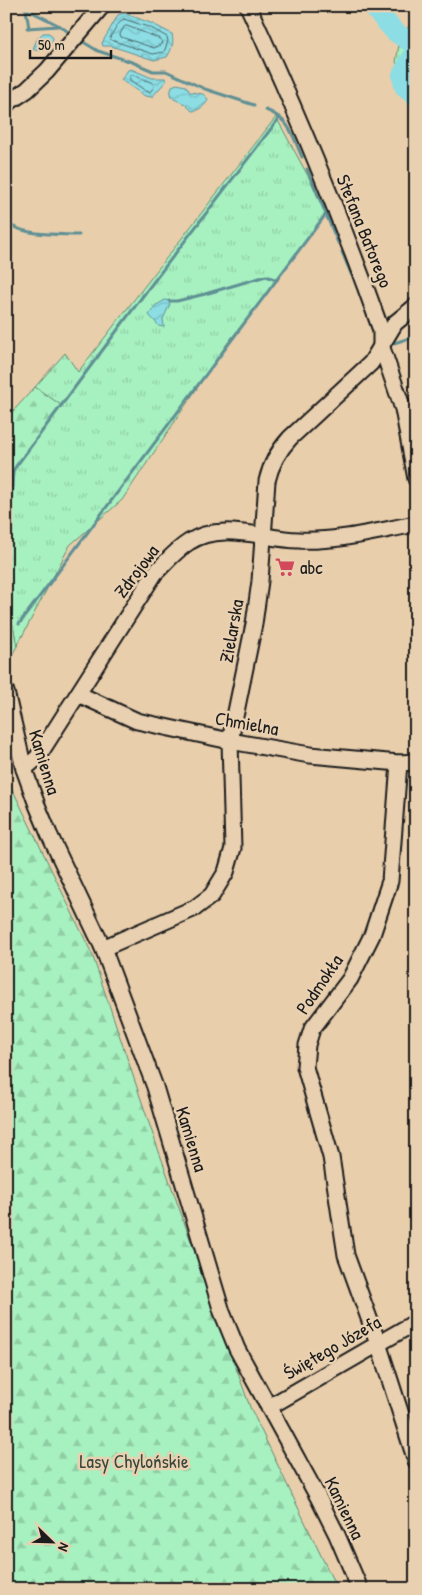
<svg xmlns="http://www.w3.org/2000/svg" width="422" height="1595" viewBox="0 0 422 1595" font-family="'Patrick Hand',sans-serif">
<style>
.grass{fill:url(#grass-tufts);stroke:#62866e}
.forest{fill:url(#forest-firs);stroke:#62866e}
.water{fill:url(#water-waves);stroke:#5f9094}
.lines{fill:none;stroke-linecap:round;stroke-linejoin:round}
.shore{stroke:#49696c;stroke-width:1}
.stream{stroke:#5f9094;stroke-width:3}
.river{stroke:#8cdde4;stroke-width:20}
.minor-casing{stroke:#1c1c1c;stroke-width:19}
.minor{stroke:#e8d0b0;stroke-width:15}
.labels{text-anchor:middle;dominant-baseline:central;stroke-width:5;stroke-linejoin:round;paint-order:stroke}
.street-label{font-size:19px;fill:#1c1c1c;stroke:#e8d0b0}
.poi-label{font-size:19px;fill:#1c1c1c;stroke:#e8d0b0;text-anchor:start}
.park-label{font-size:19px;fill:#38473d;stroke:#e8d0b0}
</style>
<defs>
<pattern id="grass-tufts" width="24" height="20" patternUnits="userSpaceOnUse" patternTransform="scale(1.25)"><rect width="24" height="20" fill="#a7f1c0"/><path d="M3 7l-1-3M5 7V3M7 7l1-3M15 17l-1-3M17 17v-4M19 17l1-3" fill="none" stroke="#8fcea4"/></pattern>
<pattern id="forest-firs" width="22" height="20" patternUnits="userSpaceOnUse" patternTransform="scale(1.25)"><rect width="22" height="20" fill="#a7f1c0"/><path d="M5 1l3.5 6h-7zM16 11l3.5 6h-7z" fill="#8fcea4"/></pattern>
<pattern id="water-waves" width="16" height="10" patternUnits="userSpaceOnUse" patternTransform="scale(1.25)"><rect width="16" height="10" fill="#8cdde4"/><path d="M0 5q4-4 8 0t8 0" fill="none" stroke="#78bdc3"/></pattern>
</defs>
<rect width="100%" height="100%" fill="#e9ceac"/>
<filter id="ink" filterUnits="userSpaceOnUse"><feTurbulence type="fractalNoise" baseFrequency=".02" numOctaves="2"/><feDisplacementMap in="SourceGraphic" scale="10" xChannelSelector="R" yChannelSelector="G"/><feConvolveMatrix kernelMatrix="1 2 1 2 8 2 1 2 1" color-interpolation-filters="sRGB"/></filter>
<g filter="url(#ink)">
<!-- grass -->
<g class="grass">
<polygon points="416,21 416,94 396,62 401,33"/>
<polygon points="276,117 327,211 277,280 226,345 122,500 70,545 17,646 11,616 6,606 6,479 61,406 35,387 65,353 78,372"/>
</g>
<!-- forest -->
<g class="forest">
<polygon points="35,387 61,405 7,479 6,419"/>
<polygon points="6,606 11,616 17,646 11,657 6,648"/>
<polygon points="6,776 92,954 152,1132 250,1407 337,1589 6,1589"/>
</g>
<!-- water -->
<g class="water">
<path d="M 124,13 L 153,24 L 172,34 C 174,43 172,49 167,57 L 154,60 L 111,46 L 103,46 L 102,43 L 118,15 Z"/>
<path d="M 43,33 L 49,33 L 53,38 C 51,46 41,54 33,49 L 37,39 Z"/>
<polygon points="131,69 152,78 165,78 167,80 152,97 145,96 121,80 128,70"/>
<path d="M 177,84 L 186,86 L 190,92 L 203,94 L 208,99 C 207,105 198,111 192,111 L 185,104 L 174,99 L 170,95 L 172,86 Z"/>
<polygon points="165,300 169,301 170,304 163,319 164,327 159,326 149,315 155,306"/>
</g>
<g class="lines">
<!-- shore -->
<g class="shore">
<path d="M 124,19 L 151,28 L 167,37 L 168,41 L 164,52 L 153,54 L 111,40 L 110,38 C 113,32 118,22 124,19 Z"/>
<polygon points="127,26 158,38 162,41 161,45 154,48 121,37 120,34 124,27"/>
<polygon points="133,75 153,83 154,87 150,92 146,91 130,80 130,76"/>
</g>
<!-- stream -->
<g class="stream">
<polyline points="20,6 60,26 67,31"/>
<polyline points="26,10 29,28"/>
<polyline points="27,28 58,26"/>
<polyline points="80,40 98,51 132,62 153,71 166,71 205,89 254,105"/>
<path d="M 266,110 C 290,120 292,134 302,157"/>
<polyline points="307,169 338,243"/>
<path d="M 10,225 C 29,236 57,234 79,235"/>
<polyline points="342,252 352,276"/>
<polyline points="355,281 375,337"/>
<polyline points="169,301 177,301 205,294 266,276 277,280"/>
<polyline points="391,344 416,336"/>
<path d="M 6,510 C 15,493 10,484 14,469 L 148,289 L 280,117"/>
<polyline points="19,624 326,214"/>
</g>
<!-- river -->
<polyline class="river" points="372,6 395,32 413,44 415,52 402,75 404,86 416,96"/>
<defs>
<g id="minor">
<path d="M 248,6 C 297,112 342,220 381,330 L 381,345 L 403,409 L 416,479"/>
<polyline points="6,104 27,90 47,71 102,6"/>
<polyline points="6,692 24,769 37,805 49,834 103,948 155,1087 222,1312 237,1349 318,1497 337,1535 360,1589"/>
<polyline points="78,694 137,721 230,741 310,755 399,763 416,762"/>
<polyline points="399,763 390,881 372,935 350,979 312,1029 307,1045 305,1067 331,1157 346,1255 378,1343 416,1461"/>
<path d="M 24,769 L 37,758 L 155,573 C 166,562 176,550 189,542 C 221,521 263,539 298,540 C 337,542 377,531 416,524"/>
<path d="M 103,948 L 195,908 L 212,895 L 226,872 L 233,848 L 230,741 L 254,624 L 260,581 L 267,481 C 271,464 278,451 290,438 L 371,363 L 395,323 L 416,306"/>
<polyline points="269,1407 416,1322"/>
</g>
</defs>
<!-- minor casing -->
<use href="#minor" class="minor-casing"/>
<!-- minor -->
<use href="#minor" class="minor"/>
</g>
</g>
<!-- icons -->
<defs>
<symbol id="supermarket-bare" viewBox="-9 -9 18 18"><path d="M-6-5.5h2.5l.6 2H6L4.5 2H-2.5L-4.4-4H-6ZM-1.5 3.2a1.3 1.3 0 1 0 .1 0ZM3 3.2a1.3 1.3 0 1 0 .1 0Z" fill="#d1495b" stroke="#e8d0b0" stroke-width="2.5" paint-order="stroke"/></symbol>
</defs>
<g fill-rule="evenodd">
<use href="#supermarket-bare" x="271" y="553" width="28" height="28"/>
</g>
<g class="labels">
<!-- street labels -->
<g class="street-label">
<text transform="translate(365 231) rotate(68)">Stefana Batorego</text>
<text transform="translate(136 571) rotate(-53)">Zdrojowa</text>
<text transform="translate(231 631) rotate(-80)">Zielarska</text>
<text transform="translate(247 723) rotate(10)">Chmielna</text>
<text transform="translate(45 762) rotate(73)">Kamienna</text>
<text transform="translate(319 984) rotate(-56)">Podmokła</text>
<text transform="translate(192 1139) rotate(73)">Kamienna</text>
<text transform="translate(332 1347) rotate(-30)">Świętego Józefa</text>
<text transform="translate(345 1508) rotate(64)">Kamienna</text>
</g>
<!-- poi labels -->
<g class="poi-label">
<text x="300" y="567">abc</text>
</g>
<!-- park labels -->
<g class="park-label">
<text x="134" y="1461">Lasy Chylońskie</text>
</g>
</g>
<!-- margin -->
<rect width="422" height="1595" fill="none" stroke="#e8d0b0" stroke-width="25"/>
<rect x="12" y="12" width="397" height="1570" fill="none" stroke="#1c1c1c" stroke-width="2" filter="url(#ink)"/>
<!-- north arrow -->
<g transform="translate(52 1542) rotate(113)" stroke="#e8d0b0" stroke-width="4" paint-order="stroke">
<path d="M0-4L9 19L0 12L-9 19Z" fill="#1c1c1c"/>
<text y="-8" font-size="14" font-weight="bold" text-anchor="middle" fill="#1c1c1c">N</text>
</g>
<!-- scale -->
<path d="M30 50v8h81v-8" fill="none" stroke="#1c1c1c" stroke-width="2.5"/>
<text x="38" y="50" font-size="15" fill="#1c1c1c" stroke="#e8d0b0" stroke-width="4" paint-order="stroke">50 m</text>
</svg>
